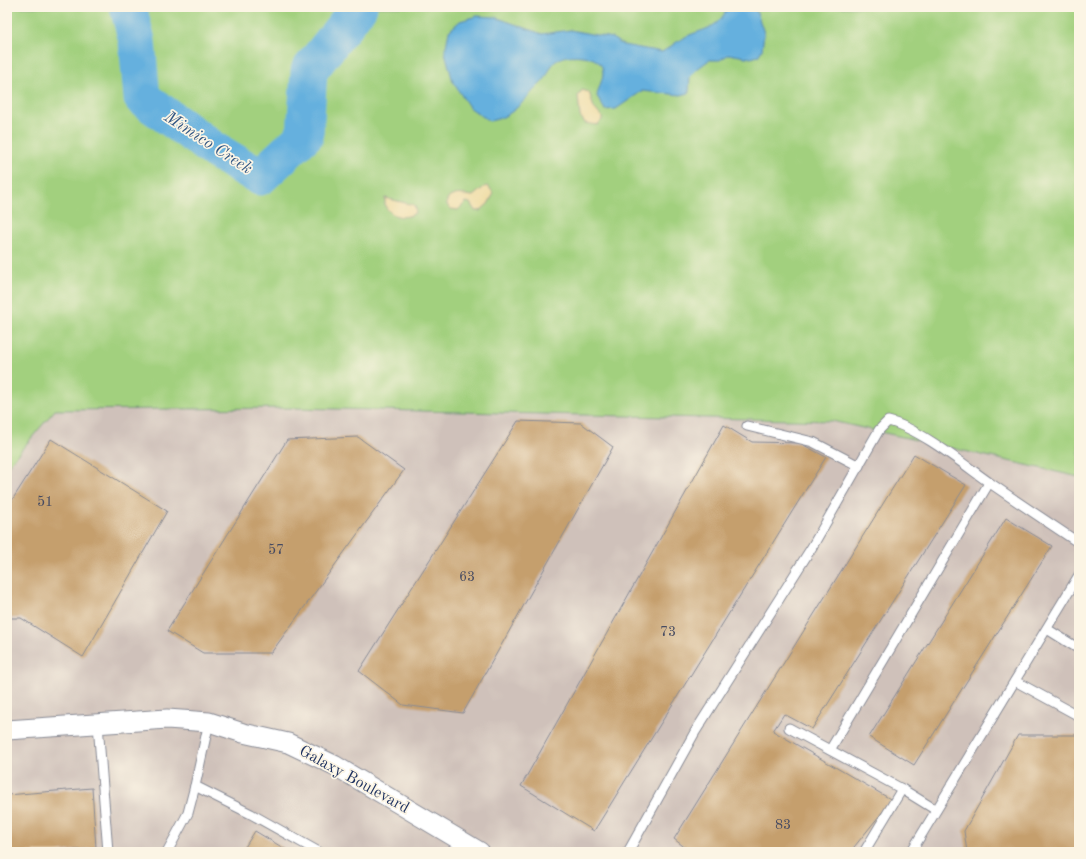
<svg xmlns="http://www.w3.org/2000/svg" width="1086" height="859" viewBox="0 0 1086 859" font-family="'Old Standard TT',serif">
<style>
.industrial{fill:#cfc1ba}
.green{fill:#a2d07e;stroke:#5e806e}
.sand{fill:#eeda9e;stroke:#84847e}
.water{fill:#65b0de;stroke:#40709e}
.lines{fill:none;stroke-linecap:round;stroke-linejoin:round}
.river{stroke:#65b0de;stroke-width:37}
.building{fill:#c59f6d}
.service-casing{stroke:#888a94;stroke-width:11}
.minor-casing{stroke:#888a94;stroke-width:21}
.service{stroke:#fff;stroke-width:9}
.minor{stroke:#fff;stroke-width:19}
.labels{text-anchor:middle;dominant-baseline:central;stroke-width:3.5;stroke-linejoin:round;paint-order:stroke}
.number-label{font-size:14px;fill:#464b62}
.street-label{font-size:16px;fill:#1b2f5e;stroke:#fcf5e5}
.water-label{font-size:17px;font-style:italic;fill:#315684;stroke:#fcf5e5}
</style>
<rect width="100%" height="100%" fill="#fcf5e5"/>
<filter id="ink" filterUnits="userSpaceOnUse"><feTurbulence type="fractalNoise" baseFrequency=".025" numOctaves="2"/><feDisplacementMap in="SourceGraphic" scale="8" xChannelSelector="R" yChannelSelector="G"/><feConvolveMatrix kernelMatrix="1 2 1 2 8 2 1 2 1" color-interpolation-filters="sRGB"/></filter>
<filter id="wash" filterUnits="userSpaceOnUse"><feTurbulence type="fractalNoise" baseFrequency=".012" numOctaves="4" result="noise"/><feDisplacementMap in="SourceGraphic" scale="16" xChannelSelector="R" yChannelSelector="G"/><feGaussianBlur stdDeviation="0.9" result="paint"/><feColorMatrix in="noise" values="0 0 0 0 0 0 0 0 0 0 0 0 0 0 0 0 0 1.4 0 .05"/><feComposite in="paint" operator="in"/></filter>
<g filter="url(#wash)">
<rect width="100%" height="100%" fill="#f5e4c9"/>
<!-- industrial -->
<polygon class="industrial" points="295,408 832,421 1079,477 1079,852 7,852 7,467 55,410"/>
<!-- green -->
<polygon class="green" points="7,7 1079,7 1079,477 832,421 295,408 55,410 7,467"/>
<!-- sand -->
<g class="sand">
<polygon points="582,90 589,92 594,108 602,117 602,120 597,125 585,123 580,116 578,96"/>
<path d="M 488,186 L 492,191 L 493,195 L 488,204 L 480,211 L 475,211 L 470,203 L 466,202 L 458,210 L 451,209 L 447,205 L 447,199 C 456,192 462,195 473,196 L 484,187 Z"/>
<path d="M 385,198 L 414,205 L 416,209 L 415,213 C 405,220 391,217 385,206 Z"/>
</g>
<!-- water -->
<path class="water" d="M 728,7 L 755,7 L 764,33 L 762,50 L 758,56 L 751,58 L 729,54 L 720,60 L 709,60 L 696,70 L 690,77 L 689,93 L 681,95 L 642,91 L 616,109 L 605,110 L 597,96 C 598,89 603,80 603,72 C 603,54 569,52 557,60 C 550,65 549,73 544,80 C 541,84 536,87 533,91 C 520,105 510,118 489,121 L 469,107 L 453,82 L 445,52 L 449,31 L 460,21 L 477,16 L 495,17 L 542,34 L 570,30 L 612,38 L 623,45 L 662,52 C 669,48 676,42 683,38 C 703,28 717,31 728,7 Z"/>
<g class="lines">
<!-- river -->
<polyline class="river" points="128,7 137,41 142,98 216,151 260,177 305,135 309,71 359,7"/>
</g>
<g id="blocks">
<!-- building -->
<g class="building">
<polygon points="518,421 581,423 613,447 463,713 403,705 359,671"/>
<polygon points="724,425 752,442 800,443 826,457 594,831 521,786"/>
<polygon points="358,437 404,470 271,653 203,653 167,631 287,440"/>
<polygon points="51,439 167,511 83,657 21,618 7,618 7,508"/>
<polygon points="914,454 966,485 812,729 784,714 773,731 892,800 850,852 691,852 674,839"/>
<polygon points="1006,518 1052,546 914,765 869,737"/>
<polygon points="1018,735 1079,735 1079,852 967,852 964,831"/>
<polygon points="92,788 96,848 56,852 7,852 7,795"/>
<polygon points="255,831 290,852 242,852"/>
</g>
</g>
</g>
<g filter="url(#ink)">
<use href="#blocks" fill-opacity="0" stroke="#888a94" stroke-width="1"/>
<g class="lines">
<defs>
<g id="service">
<polyline points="747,426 813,442 859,466"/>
<polyline points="1047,629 1079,649"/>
<polyline points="1015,681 1079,716"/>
<polyline points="209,722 195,786 251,814 319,852"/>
<polyline points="98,724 108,852"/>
<polyline points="789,728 902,789 936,810"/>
<polyline points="830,750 989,483"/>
<polyline points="167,852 188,813 195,786"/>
<path d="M 628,852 L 695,732 L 812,547 L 879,430 L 888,421 C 919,428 963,464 990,483 C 1019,503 1049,523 1079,543"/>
<polyline points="864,852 902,789"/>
<polyline points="911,852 1079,575"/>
</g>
<polyline id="minor" points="7,730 167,719 209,722 243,733 288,743 334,765 480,852"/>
</defs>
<!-- service casing -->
<use href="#service" class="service-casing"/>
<!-- minor casing -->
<use href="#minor" class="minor-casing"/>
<!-- service -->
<use href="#service" class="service"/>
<!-- minor -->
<use href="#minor" class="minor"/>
</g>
</g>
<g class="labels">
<!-- number labels -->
<g class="number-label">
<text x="45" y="502">51</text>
<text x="276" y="550">57</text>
<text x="467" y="577">63</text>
<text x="668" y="632">73</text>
<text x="783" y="825">83</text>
</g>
<!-- street labels -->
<g class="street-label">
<text transform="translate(354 780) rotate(29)">Galaxy Boulevard</text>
</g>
<!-- water labels -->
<g class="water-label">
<text transform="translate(208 143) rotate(33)">Mimico Creek</text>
</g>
</g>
<!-- margin -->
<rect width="1086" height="859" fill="none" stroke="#fcf5e5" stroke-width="24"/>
</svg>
